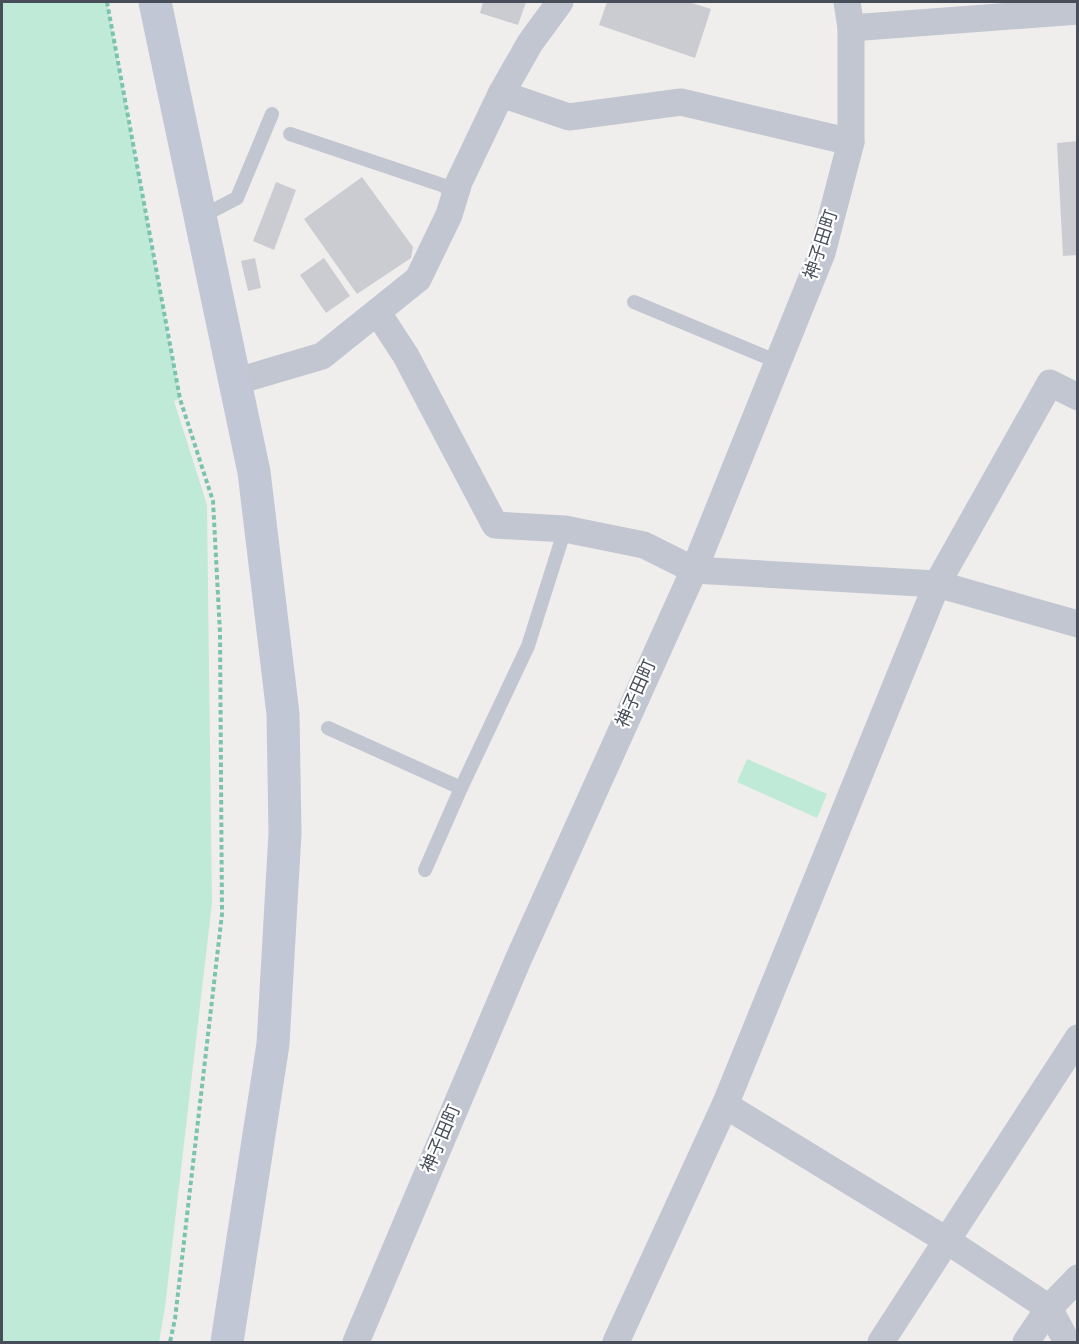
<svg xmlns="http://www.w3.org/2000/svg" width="1079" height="1344" viewBox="0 0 1079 1344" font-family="Overpass,'Noto Sans JP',sans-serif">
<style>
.green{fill:#bfead8}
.building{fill:#cbcbd2}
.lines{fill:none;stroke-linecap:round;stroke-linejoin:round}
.path{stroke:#7ac4af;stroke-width:4;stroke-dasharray:4.5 3;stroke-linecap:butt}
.lane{stroke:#c2c6d1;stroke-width:14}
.street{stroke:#c2c6d1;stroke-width:27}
.secondary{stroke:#c1c7d4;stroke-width:33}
.labels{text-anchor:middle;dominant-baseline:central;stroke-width:4.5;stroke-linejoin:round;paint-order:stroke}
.street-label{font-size:18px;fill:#474d59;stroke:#fff}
</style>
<rect width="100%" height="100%" fill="#f0eeed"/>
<!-- green -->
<g class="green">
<polygon points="2,2 107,2 180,399 174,401 207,505 212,903 165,1307 159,1342 2,1342"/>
<polygon points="747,759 827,794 817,818 737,782"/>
</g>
<!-- building -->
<g class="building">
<polygon points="483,2 526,2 518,25 480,13"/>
<polygon points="607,2 689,2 711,9 695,58 599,25"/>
<polygon points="1078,141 1078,255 1063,256 1057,143"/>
<polygon points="362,177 413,247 411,258 357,294 304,219"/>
<polygon points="276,182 296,190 274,250 253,241"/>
<polygon points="255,258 261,288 248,291 241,261"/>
<polygon points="324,258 350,296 326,313 300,275"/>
</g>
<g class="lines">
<!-- path -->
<polyline class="path" points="107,2 180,399 213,501 220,633 222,914 175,1319 170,1342"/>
<!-- lane -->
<g class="lane">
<polyline points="290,134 442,185 456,194"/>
<polyline points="198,211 214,210 237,198 272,114"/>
<polyline points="634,302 778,362"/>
<polyline points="328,728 461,788 528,646 565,529"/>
<polyline points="425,870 461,788"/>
</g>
<!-- street -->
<g class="street">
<polyline points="851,28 1078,11"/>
<polyline points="501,94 569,117 681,102 851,142"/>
<polyline points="378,313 406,356 495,525 565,529 644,545 694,570 937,584 1078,624"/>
<polyline points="234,382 322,356 418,279 449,215 459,182 501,94 530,43 560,2"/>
<polyline points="725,1105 946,1240 1049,1308 1067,1342"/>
<polyline points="356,1342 518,960 694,570 822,253 851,142 851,28 847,2"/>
<polyline points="616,1342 725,1105 937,584 1050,383 1078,397"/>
<polyline points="881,1342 1078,1038"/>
<polyline points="1026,1342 1049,1308 1078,1278"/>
</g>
<!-- secondary -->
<polyline class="secondary" points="155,2 254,472 283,714 285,833 273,1044 227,1342"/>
</g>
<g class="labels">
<!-- street labels -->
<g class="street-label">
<text transform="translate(822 245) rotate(-72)">神子田町</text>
<text transform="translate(637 694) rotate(-66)">神子田町</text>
<text transform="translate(442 1139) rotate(-67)">神子田町</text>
</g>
</g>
<!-- border -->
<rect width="1079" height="1344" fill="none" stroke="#474d59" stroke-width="6"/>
</svg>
